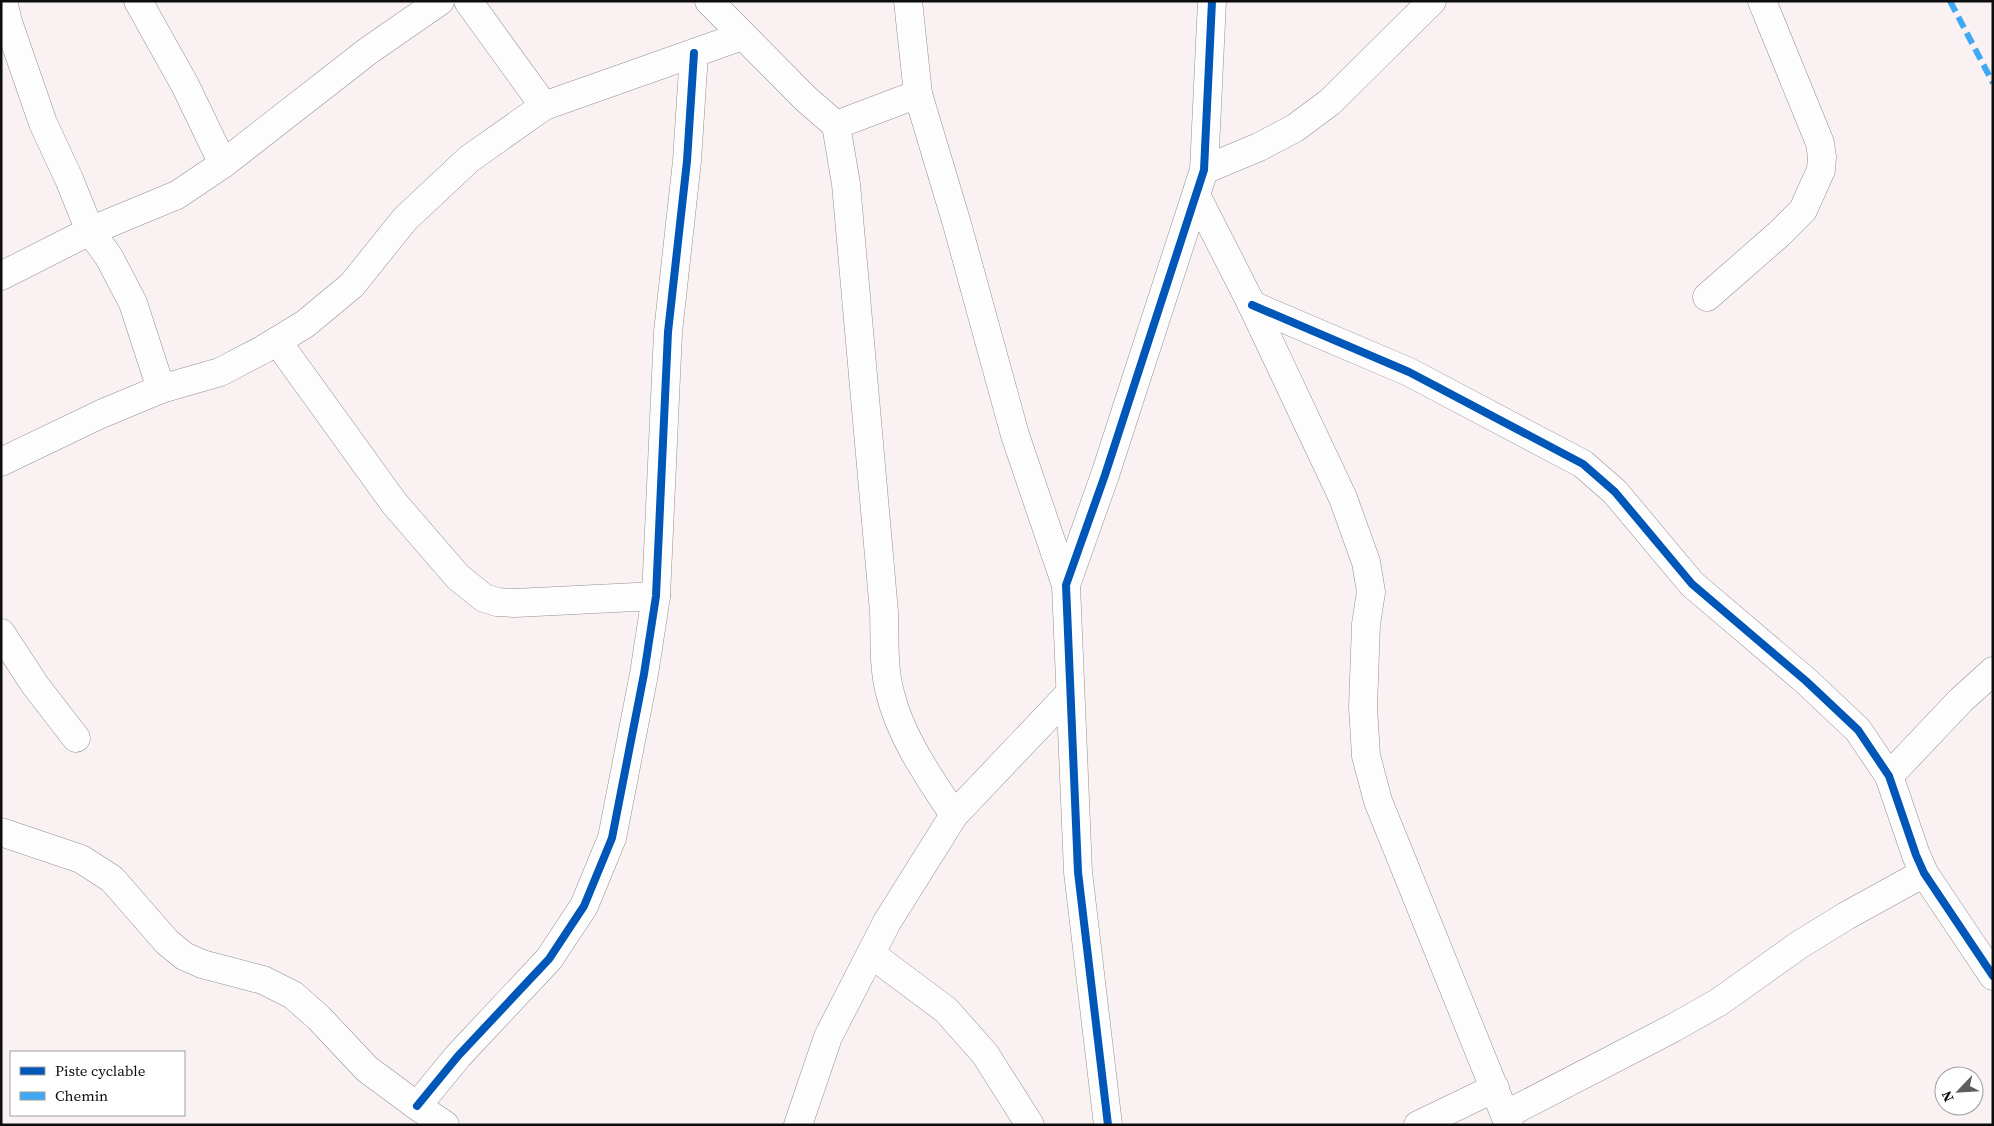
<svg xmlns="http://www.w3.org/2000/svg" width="1994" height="1126" viewBox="0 0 1994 1126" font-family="'Source Serif 4',serif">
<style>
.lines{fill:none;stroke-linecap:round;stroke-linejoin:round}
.street-casing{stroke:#949090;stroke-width:29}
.street{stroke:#fefdfd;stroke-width:28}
.quiet{stroke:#3fa9f5;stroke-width:6;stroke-dasharray:12 6;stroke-linecap:butt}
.cycleway-casing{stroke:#fff;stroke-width:11}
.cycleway{stroke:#0057b8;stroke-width:8}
</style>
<rect width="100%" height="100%" fill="#faf2f2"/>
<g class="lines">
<defs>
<g id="street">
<polyline points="3,1 8,22 43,123 69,179 90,231 109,257 133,303 161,389"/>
<polyline points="138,1 185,85 223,164"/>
<polyline points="468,1 544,106"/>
<path d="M 709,1 L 806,99 L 836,125 L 846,184 L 884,612 C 885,639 883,667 890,693 C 901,738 929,777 954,815"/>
<polyline points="908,1 918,94 957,224 1015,435 1066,585"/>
<polyline points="836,125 918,94"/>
<polyline points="1204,170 1259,147 1295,128 1330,102 1432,1"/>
<polyline points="1197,197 1252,305 1343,498 1366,562 1371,592 1366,624 1363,707 1366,756 1378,801 1509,1125"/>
<polyline points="1,276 90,231 177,195 223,164 368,51 440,1"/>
<polyline points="1707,297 1779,234 1803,210 1821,170 1822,157 1820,143 1762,1"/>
<polyline points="1252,305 1409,372 1583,464 1615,492 1692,584 1806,681 1858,730 1889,776 1916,855 1924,873 1993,976"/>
<polyline points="277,341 394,503 458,577 484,598 497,602 515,603 656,596"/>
<polyline points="1,462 101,414 161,389 220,372 264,349 305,324 352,285 405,219 469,159 544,106 742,36"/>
<polyline points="1,633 35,685 76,738"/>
<polyline points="1889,776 1961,700 1993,671"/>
<polyline points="1,832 81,859 112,879 167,942 184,956 202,964 263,980 293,995 319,1018 367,1069 417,1106 445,1125"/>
<polyline points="871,954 946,1010 985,1054 1030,1125"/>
<polyline points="417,1106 458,1056 549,959 584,906 612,838 644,674 656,596 668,332 687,161 694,53"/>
<polyline points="1505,1115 1673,1028 1719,1002 1799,945 1846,916 1924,873"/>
<polyline points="798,1125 828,1037 887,922 954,815 1070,693"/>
<polyline points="1108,1125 1078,872 1066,585 1105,475 1204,170 1212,1"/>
<polyline points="1418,1125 1495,1088"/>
</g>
</defs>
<!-- street casing -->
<use href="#street" class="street-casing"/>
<!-- street -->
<use href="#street" class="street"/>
<!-- quiet -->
<polyline class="quiet" points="1950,1 1993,83"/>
<defs>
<g id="cycleway">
<polyline points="1252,305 1409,372 1583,464 1615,492 1692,584 1806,681 1858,730 1889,776 1916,855 1924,873 1993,976"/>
<polyline points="417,1106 458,1056 549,959 584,906 612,838 644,674 656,596 668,332 687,161 694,53"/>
<polyline points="1108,1125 1078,872 1066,585 1105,475 1204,170 1212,1"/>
</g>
</defs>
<!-- cycleway casing -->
<use href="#cycleway" class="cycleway-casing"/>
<!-- cycleway -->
<use href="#cycleway" class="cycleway"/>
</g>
<!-- border -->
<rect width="1994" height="1126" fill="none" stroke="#0d0d0d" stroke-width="5"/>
<!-- legend -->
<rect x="10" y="1051" width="175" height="65" fill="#ffffff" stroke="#9e9e9e"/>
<rect x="20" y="1067" width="25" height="8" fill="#0057b8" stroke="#9e9e9e"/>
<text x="55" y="1076" font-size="15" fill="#0d0d0d">Piste cyclable</text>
<rect x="20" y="1092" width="25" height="8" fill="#3fa9f5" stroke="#9e9e9e"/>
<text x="55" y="1101" font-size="15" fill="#0d0d0d">Chemin</text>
<!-- north arrow -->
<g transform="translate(1959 1091) rotate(245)"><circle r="24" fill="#ffffff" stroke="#9e9e9e"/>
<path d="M0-4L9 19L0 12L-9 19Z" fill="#605d5d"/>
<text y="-8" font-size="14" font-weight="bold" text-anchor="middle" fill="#0d0d0d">N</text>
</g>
</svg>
